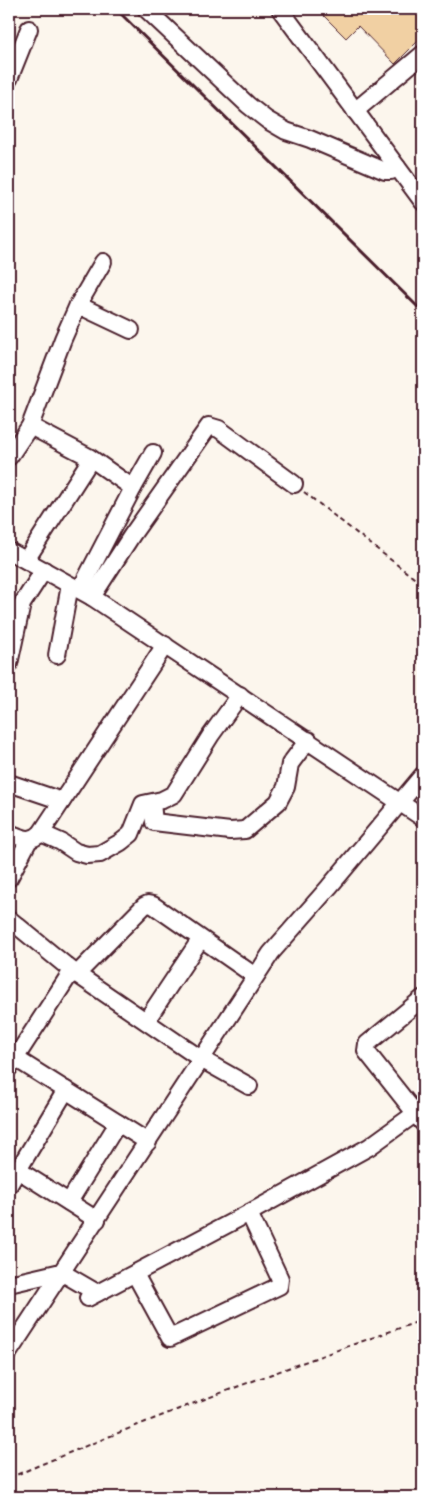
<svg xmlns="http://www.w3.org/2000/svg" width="432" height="1506" viewBox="0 0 432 1506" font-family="Caveat,sans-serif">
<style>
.building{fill:#f1d0a3;stroke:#4a1f2b}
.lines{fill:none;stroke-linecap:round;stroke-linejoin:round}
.minor-casing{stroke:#4a1f2b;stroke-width:20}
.path{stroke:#4a1f2b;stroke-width:2;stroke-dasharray:5 4;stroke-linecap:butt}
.minor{stroke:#fff;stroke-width:16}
.rail{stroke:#4a1f2b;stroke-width:3}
</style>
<rect width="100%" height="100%" fill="#fcf6ed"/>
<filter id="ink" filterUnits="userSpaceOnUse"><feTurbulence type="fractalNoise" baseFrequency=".02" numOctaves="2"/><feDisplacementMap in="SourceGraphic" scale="10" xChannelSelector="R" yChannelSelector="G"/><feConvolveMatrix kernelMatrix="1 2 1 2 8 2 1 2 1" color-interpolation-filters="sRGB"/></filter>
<g filter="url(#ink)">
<!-- building -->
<polygon class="building" points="317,9 423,9 423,36 395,64 358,26 346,38"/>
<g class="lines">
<defs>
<g id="minor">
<polyline points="146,9 248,105 267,120 286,131 310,139 385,171 391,171 397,167"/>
<polyline points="280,9 423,202"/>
<polyline points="9,79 29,29"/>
<polyline points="355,111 423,54"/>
<polyline points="78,305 131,330"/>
<polyline points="30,426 89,457 133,488"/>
<polyline points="9,457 30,426 63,339 78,305 103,262"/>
<polyline points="9,551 92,597 423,818"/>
<polyline points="26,560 91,459"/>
<polyline points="80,590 133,488 153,453"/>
<polyline points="92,597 132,535 209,426 219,429 294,484"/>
<polyline points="57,655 70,585"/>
<polyline points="9,664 22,604 44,570"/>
<polyline points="9,783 62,801"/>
<polyline points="152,803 154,822 230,831 245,830 278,802 286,787 290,764 308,740"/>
<path d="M 9,833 C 21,837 30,844 41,833 L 165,645"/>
<polyline points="41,833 61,842 76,852 87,855 100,854 121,842 131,834 143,804 162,800 174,794 211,735 240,695"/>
<polyline points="9,878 29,840"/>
<polyline points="9,919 75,973 201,1059 249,1086"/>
<polyline points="423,998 367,1044 366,1051 423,1123"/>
<polyline points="146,1021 200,940"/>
<polyline points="15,1058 148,1142"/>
<polyline points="9,1068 68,977 81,970 144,906 148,904 153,905 255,976"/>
<polyline points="18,1170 97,1220"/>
<polyline points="9,1185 66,1090"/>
<polyline points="69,1202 118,1123"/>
<polyline points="135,1274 170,1338 279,1286 280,1279 249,1213"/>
<polyline points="9,1284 61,1272 97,1293"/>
<polyline points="88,1298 249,1213 369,1147 416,1113"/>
<polyline points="9,1352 271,953 329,887 423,775"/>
</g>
</defs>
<!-- minor casing -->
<use href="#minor" class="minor-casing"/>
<!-- path -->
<g class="path">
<polyline points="304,492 423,585"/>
<path d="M 9,1478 C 145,1420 284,1368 423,1320"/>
</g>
<!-- minor -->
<use href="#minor" class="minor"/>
<!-- rail -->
<polyline class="rail" points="116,9 423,312"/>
</g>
</g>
<!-- margin -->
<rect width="432" height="1506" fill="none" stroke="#fff" stroke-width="30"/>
<rect x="15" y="15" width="402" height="1476" fill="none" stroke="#4a1f2b" stroke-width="2" filter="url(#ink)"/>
</svg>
